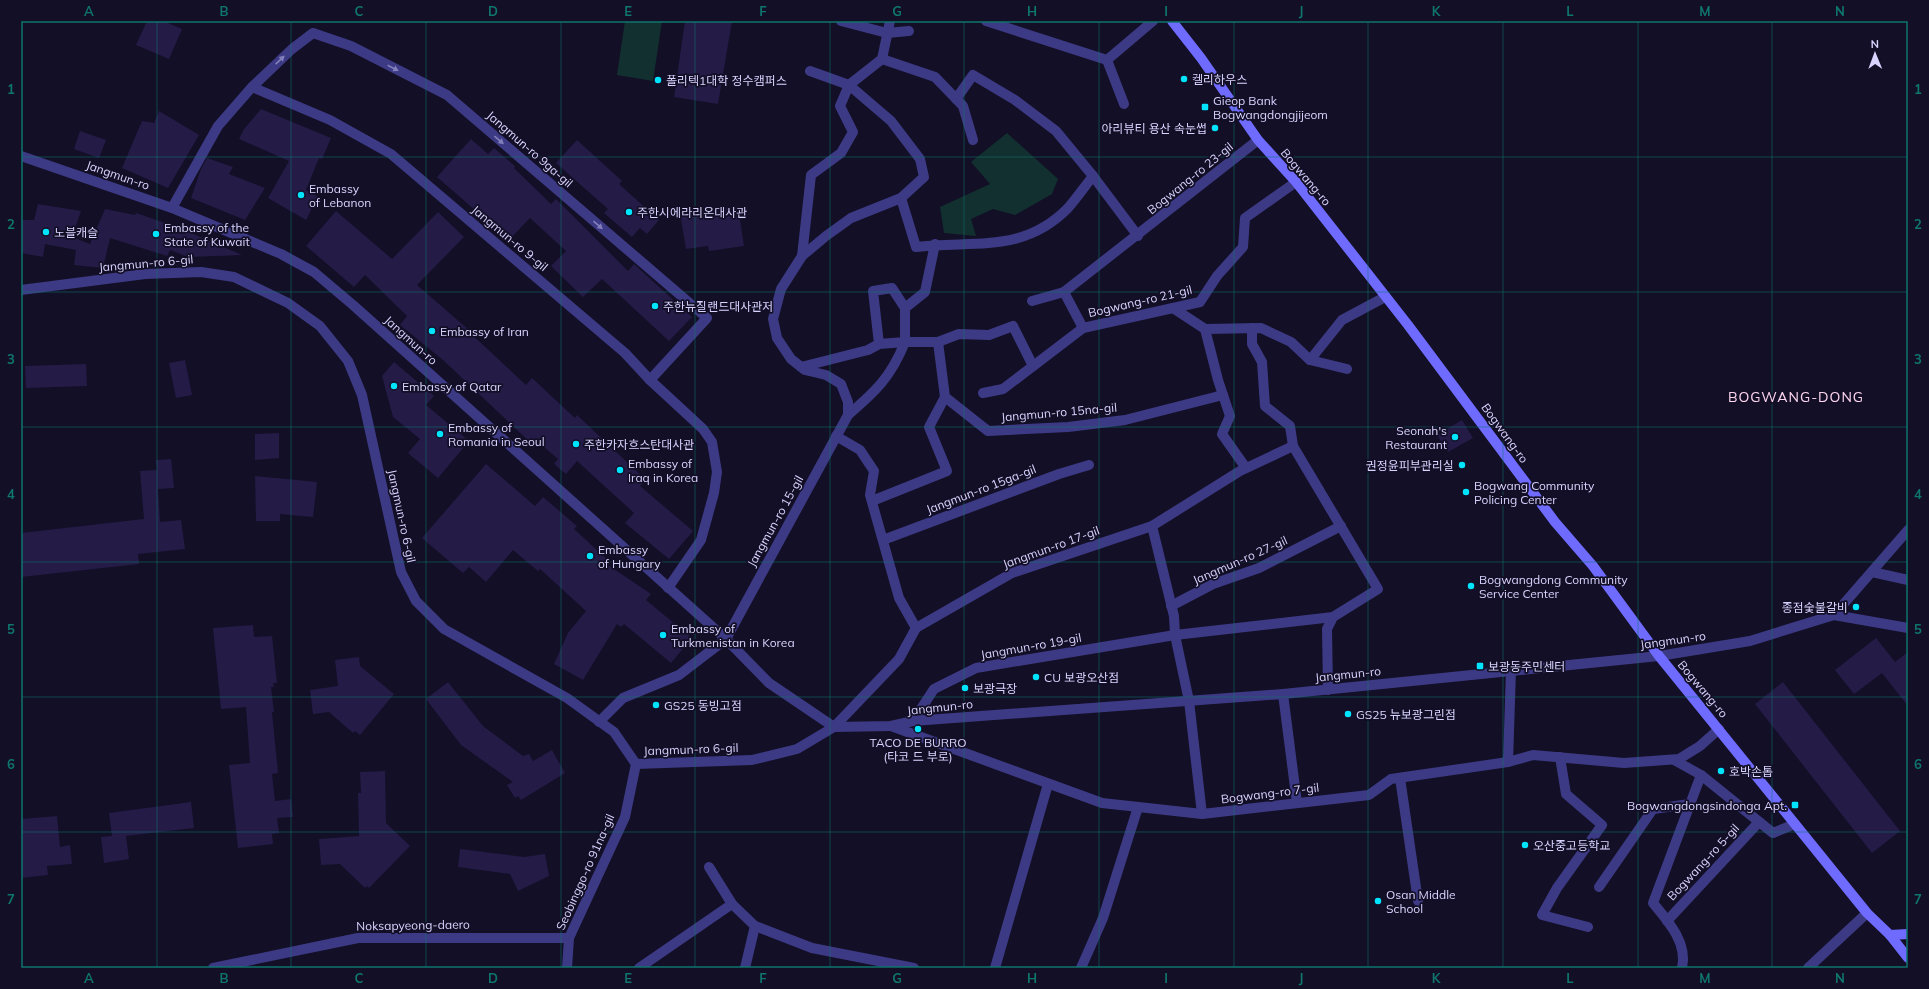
<svg xmlns="http://www.w3.org/2000/svg" width="1929" height="989" viewBox="0 0 1929 989" font-family="Mulish,'Noto Sans KR',sans-serif">
<style>
.green{fill:#12302f}
.building{fill:#241b47}
.lines{fill:none;stroke-linecap:round;stroke-linejoin:round}
.minor{stroke:#3d3a85;stroke-width:10}
.tertiary{stroke:#3d3a85;stroke-width:10}
.secondary{stroke:#6f6bff;stroke-width:10}
.oneway{fill:#837fbc}
.grid{fill:none;stroke:#0f766e;stroke-width:1;stroke-opacity:0.55}
.poi-dot{fill:#00e5ff;stroke:#130f26;stroke-width:1.5}
.labels{text-anchor:middle;dominant-baseline:central;stroke-width:3.5;stroke-linejoin:round;paint-order:stroke}
.poi-label{font-size:12px;fill:#d9d4ff;stroke:#130f26;text-anchor:start}
.street-label{font-size:12px;fill:#d9d4ff;stroke:#130f26}
.quarter-label{font-size:14px;letter-spacing:1px;fill:#ffd6f0;stroke:#130f26}
.neatline{fill:none;stroke:#0f766e;stroke-width:1.5}
.grid-label{font-size:13px;text-anchor:middle;font-weight:bold;fill:#0f766e}
</style>
<rect width="100%" height="100%" fill="#130f26"/>
<!-- green -->
<g class="green">
<polygon points="625,21 662,21 653,81 617,75"/>
<polygon points="1007,133 1058,179 1052,194 1015,215 993,209 971,219 976,236 944,233 940,207 990,184 971,162"/>
</g>
<!-- building -->
<g class="building">
<polygon points="147,21 163,21 182,29 169,59 136,45"/>
<polygon points="685,21 732,21 718,104 674,97"/>
<polygon points="261,109 331,138 322,159 319,158 306,190 318,197 306,220 268,198 289,161 239,139 244,129"/>
<polygon points="159,111 199,135 168,188 122,168 142,121 154,123"/>
<polygon points="80,131 106,140 99,158 74,149"/>
<polygon points="471,139 488,154 494,148 515,166 514,168 551,204 556,199 628,271 634,264 692,317 669,341 602,279 583,297 551,266 566,251 530,218 510,239 478,208 476,211 437,177"/>
<polygon points="577,140 622,181 619,184 659,220 647,234 640,228 632,237 604,213 608,209 556,163"/>
<polygon points="207,158 233,167 229,174 265,188 245,220 191,198 201,169"/>
<polygon points="38,204 81,211 72,237 90,244 105,209 135,215 136,213 177,227 242,255 188,257 170,250 167,256 110,238 103,268 74,265 76,250 45,244 43,257 21,253 21,220 34,220"/>
<polygon points="738,206 744,246 709,251 708,246 686,249 680,214"/>
<polygon points="336,211 392,259 438,212 464,237 417,285 469,330 468,331 526,385 532,378 575,418 577,415 646,480 640,486 693,531 669,559 625,523 634,513 577,461 566,474 554,464 558,459 538,442 534,446 443,360 400,325 407,316 365,275 354,287 306,246"/>
<polygon points="185,360 192,395 176,398 169,363"/>
<polygon points="394,362 434,396 426,405 469,441 438,478 408,453 420,439 393,417 382,376"/>
<polygon points="86,364 87,386 26,388 25,366"/>
<polygon points="1462,420 1473,438 1448,452 1437,435"/>
<polygon points="279,433 279,458 255,460 255,434"/>
<polygon points="171,459 174,488 158,489 160,522 181,520 185,549 138,554 139,564 21,577 21,533 144,519 140,471 157,470 156,460"/>
<polygon points="486,464 535,506 543,497 577,526 574,529 610,562 608,565 651,594 646,600 692,638 671,663 624,624 621,627 617,624 583,680 554,664 568,633 586,611 540,569 538,571 513,550 486,582 469,567 463,573 422,538"/>
<polygon points="255,476 317,482 313,517 280,514 280,521 256,521"/>
<polygon points="253,625 254,637 272,636 277,683 273,683 274,687 271,687 274,712 272,712 278,773 272,774 275,801 291,799 293,817 277,818 279,833 272,834 273,844 238,848 229,765 250,763 246,707 221,709 213,628"/>
<polygon points="1876,638 1895,662 1908,652 1908,706 1882,673 1854,694 1835,670"/>
<polygon points="359,657 360,666 394,694 360,735 355,731 353,733 329,712 313,714 310,690 338,686 335,660"/>
<polygon points="448,682 483,726 523,756 529,754 533,761 552,750 565,773 521,800 518,796 515,798 507,785 513,782 461,745 426,699"/>
<polygon points="1783,682 1900,831 1872,853 1755,704"/>
<polygon points="385,771 386,823 410,846 369,888 367,886 365,888 340,864 321,865 319,839 359,836 358,793 361,793 360,772"/>
<polygon points="191,802 194,828 126,836 129,859 104,863 101,837 112,836 109,813"/>
<polygon points="57,816 60,847 70,845 72,864 47,866 48,875 21,878 21,819"/>
<polygon points="460,849 524,857 545,854 549,876 518,891 510,874 458,867"/>
</g>
<g class="lines">
<!-- minor -->
<g class="minor">
<polyline points="841,21 887,33 909,31"/>
<polyline points="986,21 1107,60 1153,21"/>
<polyline points="882,59 935,77 963,106 973,140"/>
<polyline points="1107,60 1124,104"/>
<polyline points="810,71 849,85 891,121 920,159 924,177 901,198 851,218 826,236 802,256 781,289 773,319 777,338 791,359 805,370 826,375 841,384 848,402 848,415"/>
<polyline points="252,87 292,49 313,33 351,46 447,95 707,318 650,380"/>
<polyline points="956,99 973,75 1015,100 1056,131 1093,176"/>
<path d="M 901,198 L 916,247 C 974,240 1023,254 1068,208 C 1077,198 1085,186 1093,176 L 1138,236"/>
<polyline points="172,208 218,126 252,87 330,120 391,154 625,353 650,380 703,429 712,442 717,472 714,493 701,540 668,588"/>
<polyline points="802,256 811,175 841,153 853,132 840,106 849,85 882,59 890,21"/>
<polyline points="21,290 145,274 201,272 234,277 288,303 320,326 348,361 362,395 401,572 416,601 444,629 567,698 614,732 636,764 752,760 797,749 834,727 899,659 916,628 1012,573 1152,526 1240,471 1293,446"/>
<polyline points="1064,292 1083,328"/>
<polyline points="1032,301 1064,292 1258,140"/>
<polyline points="905,308 925,292 935,244"/>
<polyline points="1173,308 1205,329 1261,328 1291,342 1310,360 1347,369"/>
<polyline points="1252,328 1252,344 1262,362 1265,406 1290,426 1293,446 1378,589 1333,617 1327,629 1328,690"/>
<polyline points="1205,329 1218,380 1230,416 1222,434 1246,468"/>
<polyline points="938,342 959,334 989,335 1013,326 1033,366"/>
<polyline points="1310,360 1342,320 1385,297"/>
<polyline points="801,367 868,350 879,344 905,342 905,308 892,288 873,291 879,344"/>
<polyline points="983,393 1003,389 1083,328 1200,302 1217,276 1243,247 1245,218 1296,182"/>
<polyline points="836,436 860,450 874,471 870,495 899,598 916,628"/>
<polyline points="872,501 947,471 929,427 945,397"/>
<polyline points="1152,526 1174,616 1175,635 1189,701 1202,814"/>
<polyline points="883,540 1059,474 1089,465"/>
<polyline points="1872,572 1908,580"/>
<polyline points="1171,606 1213,584 1259,568 1341,526"/>
<polyline points="1834,615 1908,628"/>
<polyline points="1659,656 1750,641 1834,615 1908,530"/>
<polyline points="1283,694 1297,803"/>
<polyline points="913,721 934,689 976,668 1175,635 1333,617"/>
<path d="M 599,722 L 623,698 L 679,675 L 726,639 L 848,415 C 876,391 891,377 905,342 L 938,342 L 945,397 L 988,431 L 1068,427 L 1125,420 L 1223,395"/>
<polyline points="891,726 1102,803 1202,814 1369,795 1391,779 1508,762 1533,755 1624,763 1679,759 1700,746 1719,729"/>
<polyline points="1560,757 1566,794 1602,825 1557,888 1542,915 1588,927"/>
<polyline points="1674,760 1701,775 1773,833 1795,824"/>
<polyline points="1508,762 1511,670"/>
<polyline points="1400,778 1418,901"/>
<polyline points="709,867 732,904"/>
<polyline points="1599,887 1653,809 1690,804"/>
<polyline points="1667,921 1759,822"/>
<polyline points="213,968 358,938 569,938"/>
<polyline points="567,968 569,938 625,817 636,764"/>
<polyline points="639,968 732,904 755,926 812,948 914,968"/>
<polyline points="745,968 755,926"/>
<polyline points="995,968 1048,784"/>
<polyline points="1081,968 1103,918 1138,807"/>
<path d="M 1682,968 C 1688,943 1668,921 1653,903 L 1701,775"/>
<polyline points="1808,968 1867,913"/>
</g>
<!-- tertiary -->
<polyline class="tertiary" points="21,156 172,208 281,254 314,272 353,305 726,639 769,683 834,727 891,726 913,721 1283,694 1659,656"/>
<!-- secondary -->
<g class="secondary">
<polyline points="1172,21 1201,58 1258,140 1296,182 1408,325 1555,522 1593,566 1659,656 1867,913 1890,935 1908,958"/>
<polyline points="1890,935 1908,934"/>
</g>
</g>
<!-- one-way arrows -->
<defs><path id="oneway-solid" d="M-6-.8H1V-3.2L6.5 0L1 3.2V.8H-6Z"/></defs>
<g class="oneway">
<use href="#oneway-solid" transform="translate(280 60) rotate(-43)"/>
<use href="#oneway-solid" transform="translate(393 68) rotate(27)"/>
<use href="#oneway-solid" transform="translate(499 140) rotate(41)"/>
<use href="#oneway-solid" transform="translate(598 225) rotate(41)"/>
</g>
<!-- grid -->
<path class="grid" d="M 157,21 L 157,968M 291,21 L 291,968M 426,21 L 426,968M 561,21 L 561,968M 695,21 L 695,968M 830,21 L 830,968M 964,21 L 964,968M 1099,21 L 1099,968M 1234,21 L 1234,968M 1368,21 L 1368,968M 1503,21 L 1503,968M 1638,21 L 1638,968M 1772,21 L 1772,968M 21,157 L 1908,157M 21,292 L 1908,292M 21,427 L 1908,427M 21,562 L 1908,562M 21,697 L 1908,697M 21,832 L 1908,832"/>
<!-- markers -->
<g class="poi-dot">
<circle cx="1184" cy="79" r="4"/>
<circle cx="658" cy="80" r="4"/>
<rect x="1201" y="103" width="8" height="8" rx="2"/>
<circle cx="1215" cy="128" r="4"/>
<circle cx="301" cy="195" r="4"/>
<circle cx="629" cy="212" r="4"/>
<circle cx="46" cy="232" r="4"/>
<circle cx="156" cy="234" r="4"/>
<circle cx="655" cy="306" r="4"/>
<circle cx="432" cy="331" r="4"/>
<circle cx="394" cy="386" r="4"/>
<circle cx="440" cy="434" r="4"/>
<circle cx="1455" cy="437" r="4"/>
<circle cx="576" cy="444" r="4"/>
<circle cx="1462" cy="465" r="4"/>
<circle cx="620" cy="470" r="4"/>
<circle cx="1466" cy="492" r="4"/>
<circle cx="590" cy="556" r="4"/>
<circle cx="1471" cy="586" r="4"/>
<circle cx="1856" cy="607" r="4"/>
<circle cx="663" cy="635" r="4"/>
<rect x="1476" y="662" width="8" height="8" rx="2"/>
<circle cx="1036" cy="677" r="4"/>
<circle cx="965" cy="688" r="4"/>
<circle cx="656" cy="705" r="4"/>
<circle cx="1348" cy="714" r="4"/>
<circle cx="918" cy="729" r="4"/>
<circle cx="1721" cy="771" r="4"/>
<rect x="1791" y="801" width="8" height="8" rx="2"/>
<circle cx="1525" cy="845" r="4"/>
<circle cx="1378" cy="901" r="4"/>
</g>
<g class="labels">
<!-- poi labels -->
<g class="poi-label">
<text x="1192" y="79">켈리하우스</text>
<text x="666" y="80">폴리텍1대학 정수캠퍼스</text>
<text x="1213" y="100">Gieop Bank<tspan x="1213" dy="14">Bogwangdongjijeom</tspan></text>
<text x="1207" y="128" text-anchor="end">아리뷰티 용산 속눈썹</text>
<text x="309" y="188">Embassy<tspan x="309" dy="14">of Lebanon</tspan></text>
<text x="637" y="212">주한시에라리온대사관</text>
<text x="164" y="227">Embassy of the<tspan x="164" dy="14">State of Kuwait</tspan></text>
<text x="54" y="232">노블캐슬</text>
<text x="663" y="306">주한뉴질랜드대사관저</text>
<text x="440" y="331">Embassy of Iran</text>
<text x="402" y="386">Embassy of Qatar</text>
<text x="448" y="427">Embassy of<tspan x="448" dy="14">Romania in Seoul</tspan></text>
<text x="1447" y="430" text-anchor="end">Seonah's<tspan x="1447" dy="14">Restaurant</tspan></text>
<text x="584" y="444">주한카자흐스탄대사관</text>
<text x="628" y="463">Embassy of<tspan x="628" dy="14">Iraq in Korea</tspan></text>
<text x="1454" y="465" text-anchor="end">권정윤피부관리실</text>
<text x="1474" y="485">Bogwang Community<tspan x="1474" dy="14">Policing Center</tspan></text>
<text x="598" y="549">Embassy<tspan x="598" dy="14">of Hungary</tspan></text>
<text x="1479" y="579">Bogwangdong Community<tspan x="1479" dy="14">Service Center</tspan></text>
<text x="1848" y="607" text-anchor="end">종점숯불갈비</text>
<text x="671" y="628">Embassy of<tspan x="671" dy="14">Turkmenistan in Korea</tspan></text>
<text x="1488" y="666">보광동주민센터</text>
<text x="1044" y="677">CU 보광오산점</text>
<text x="973" y="688">보광극장</text>
<text x="664" y="705">GS25 동빙고점</text>
<text x="1356" y="714">GS25 뉴보광그린점</text>
<text x="918" y="742" text-anchor="middle">TACO DE BURRO<tspan x="918" dy="14">(타코 드 부로)</tspan></text>
<text x="1729" y="771">호박손톱</text>
<text x="1787" y="805" text-anchor="end">Bogwangdongsindonga Apt.</text>
<text x="1533" y="845">오산중고등학교</text>
<text x="1386" y="894">Osan Middle<tspan x="1386" dy="14">School</tspan></text>
</g>
<!-- street labels -->
<g class="street-label">
<text transform="translate(530 149) rotate(41)">Jangmun-ro 9ga-gil</text>
<text transform="translate(118 175) rotate(19)">Jangmun-ro</text>
<text transform="translate(1306 177) rotate(50)">Bogwang-ro</text>
<text transform="translate(1190 178) rotate(-39)">Bogwang-ro 23-gil</text>
<text transform="translate(510 238) rotate(40)">Jangmun-ro 9-gil</text>
<text transform="translate(146 263) rotate(-5)">Jangmun-ro 6-gil</text>
<text transform="translate(1140 301) rotate(-13)">Bogwang-ro 21-gil</text>
<text transform="translate(411 340) rotate(42)">Jangmun-ro</text>
<text transform="translate(1059 412) rotate(-5)">Jangmun-ro 15na-gil</text>
<text transform="translate(1505 433) rotate(54)">Bogwang-ro</text>
<text transform="translate(981 489) rotate(-21)">Jangmun-ro 15ga-gil</text>
<text transform="translate(402 516) rotate(78)">Jangmun-ro 6-gil</text>
<text transform="translate(775 521) rotate(-61)">Jangmun-ro 15-gil</text>
<text transform="translate(1051 547) rotate(-20)">Jangmun-ro 17-gil</text>
<text transform="translate(1240 560) rotate(-24)">Jangmun-ro 27-gil</text>
<text transform="translate(1673 640) rotate(-8)">Jangmun-ro</text>
<text transform="translate(1031 646) rotate(-10)">Jangmun-ro 19-gil</text>
<text transform="translate(1348 674) rotate(-6)">Jangmun-ro</text>
<text transform="translate(1703 689) rotate(50)">Bogwang-ro</text>
<text transform="translate(940 707) rotate(-6)">Jangmun-ro</text>
<text transform="translate(691 749) rotate(-2)">Jangmun-ro 6-gil</text>
<text transform="translate(1270 793) rotate(-7)">Bogwang-ro 7-gil</text>
<text transform="translate(1703 862) rotate(-47)">Bogwang-ro 5-gil</text>
<text transform="translate(585 872) rotate(-66)">Seobinggo-ro 91na-gil</text>
<text transform="translate(413 925) rotate(-1)">Noksapyeong-daero</text>
</g>
<!-- quarter labels -->
<g class="quarter-label">
<text x="1796" y="397">BOGWANG-DONG</text>
</g>
</g>
<!-- border -->
<rect width="1929" height="989" fill="none" stroke="#130f26" stroke-width="44"/>
<!-- north arrow -->
<g transform="translate(1875 54) rotate(359)" stroke="#130f26" stroke-width="3" paint-order="stroke">
<path d="M0-3L7 15L0 10L-7 15Z" fill="#d9d4ff"/>
<text y="-6" font-size="11" font-weight="bold" text-anchor="middle" fill="#d9d4ff">N</text>
</g>
<rect x="22" y="22" width="1885" height="945" class="neatline"/>
<g class="grid-label">
<text x="89" y="16">A</text>
<text x="224" y="16">B</text>
<text x="359" y="16">C</text>
<text x="493" y="16">D</text>
<text x="628" y="16">E</text>
<text x="763" y="16">F</text>
<text x="897" y="16">G</text>
<text x="1032" y="16">H</text>
<text x="1166" y="16">I</text>
<text x="1301" y="16">J</text>
<text x="1436" y="16">K</text>
<text x="1570" y="16">L</text>
<text x="1705" y="16">M</text>
<text x="1840" y="16">N</text>
<text x="11" y="94">1</text>
<text x="1918" y="94">1</text>
<text x="11" y="229">2</text>
<text x="1918" y="229">2</text>
<text x="11" y="364">3</text>
<text x="1918" y="364">3</text>
<text x="11" y="499">4</text>
<text x="1918" y="499">4</text>
<text x="11" y="634">5</text>
<text x="1918" y="634">5</text>
<text x="11" y="769">6</text>
<text x="1918" y="769">6</text>
<text x="11" y="904">7</text>
<text x="1918" y="904">7</text>
<text x="89" y="983">A</text>
<text x="224" y="983">B</text>
<text x="359" y="983">C</text>
<text x="493" y="983">D</text>
<text x="628" y="983">E</text>
<text x="763" y="983">F</text>
<text x="897" y="983">G</text>
<text x="1032" y="983">H</text>
<text x="1166" y="983">I</text>
<text x="1301" y="983">J</text>
<text x="1436" y="983">K</text>
<text x="1570" y="983">L</text>
<text x="1705" y="983">M</text>
<text x="1840" y="983">N</text>
</g>
</svg>
